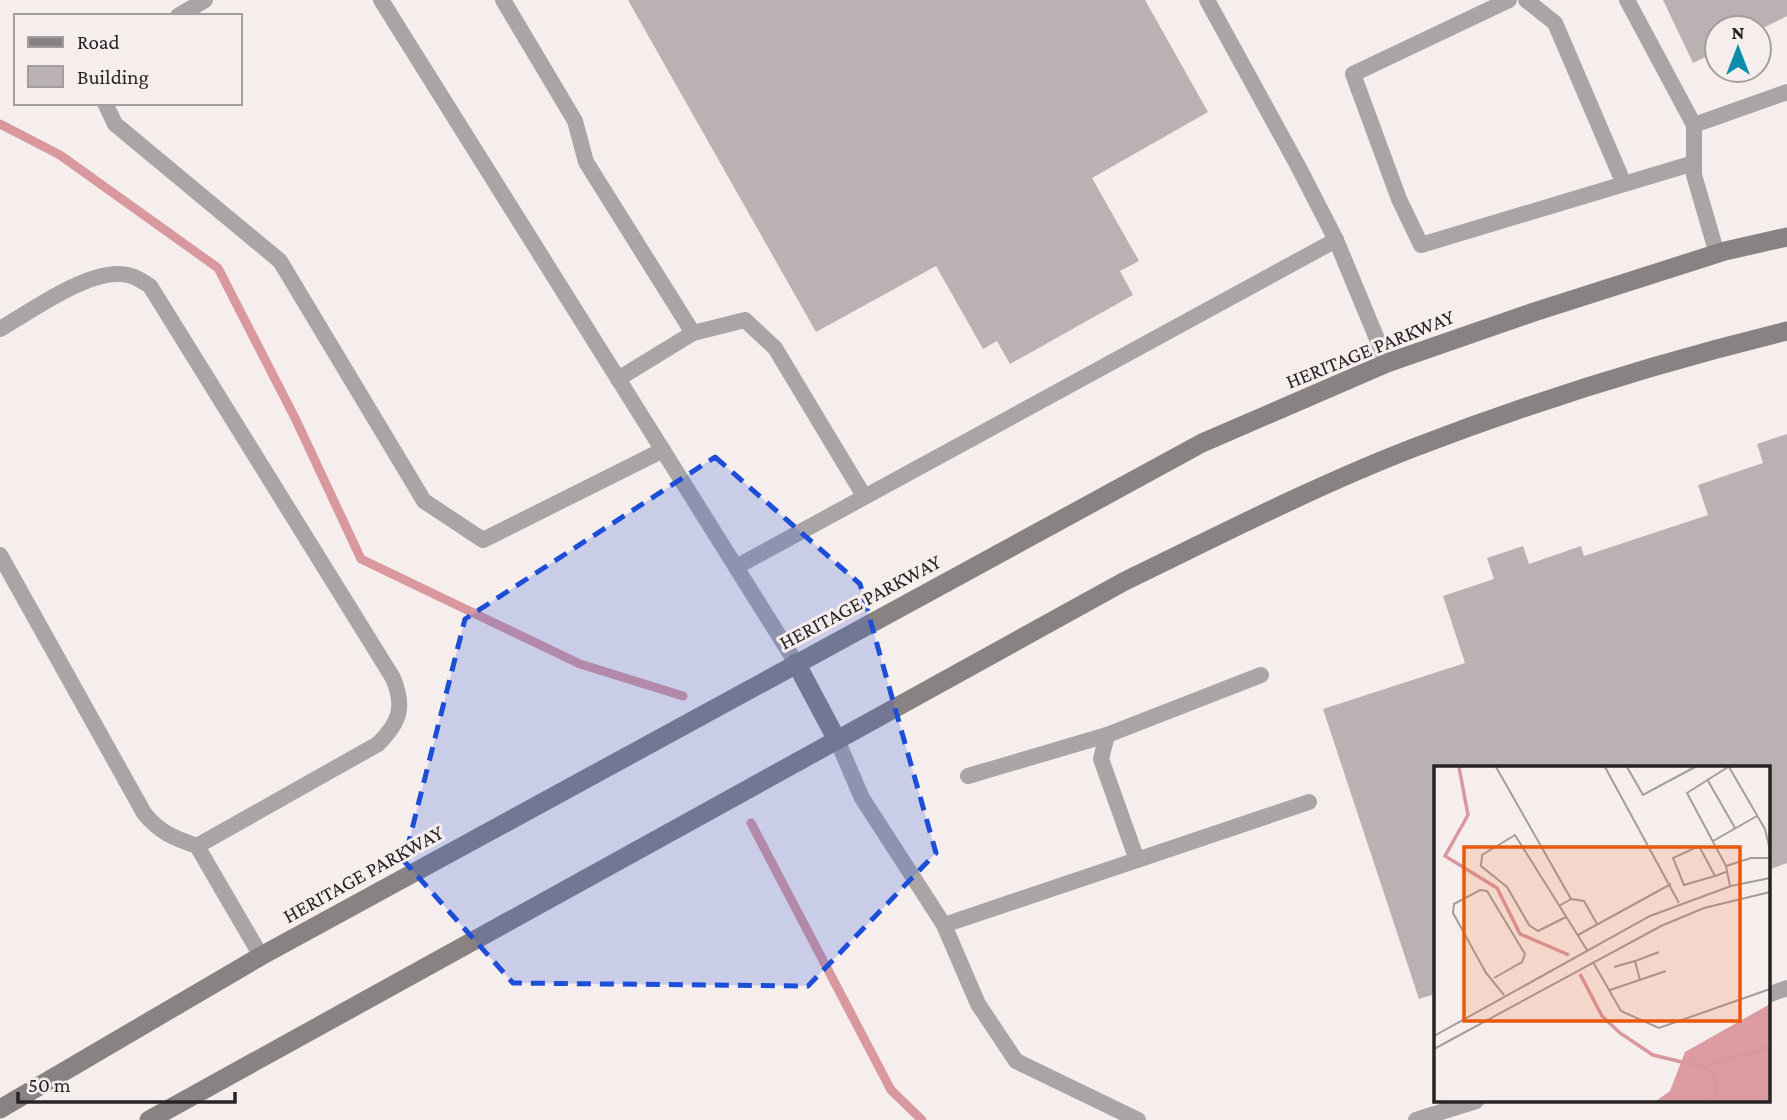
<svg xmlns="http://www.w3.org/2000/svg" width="1787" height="1120" viewBox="0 0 1787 1120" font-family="'Crimson Pro',serif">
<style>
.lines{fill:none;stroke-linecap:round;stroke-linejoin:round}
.stream{stroke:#d8989e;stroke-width:9}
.building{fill:#bab1b2}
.service{stroke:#a9a5a6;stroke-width:16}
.secondary{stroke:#888282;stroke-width:19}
.marked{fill:#1d4ed8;fill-opacity:0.2;stroke:#1d4ed8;stroke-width:5;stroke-dasharray:14 9;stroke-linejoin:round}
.labels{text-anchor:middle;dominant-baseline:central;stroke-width:6;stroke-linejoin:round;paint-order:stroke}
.street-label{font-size:21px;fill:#282424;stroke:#f6eded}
.inset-river{fill:none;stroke:#d8989e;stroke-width:3.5}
.inset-road{fill:none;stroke:#a49d9d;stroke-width:2}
.view{fill:#e8590c;fill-opacity:0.15;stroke:#e8590c;stroke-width:3.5}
.inset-edge{fill:none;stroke:#282424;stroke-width:3.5}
</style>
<rect width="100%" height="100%" fill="#f6eded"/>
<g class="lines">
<!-- stream -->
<g class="stream">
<polyline points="0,124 60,155 218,268 296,420 361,559 580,664 683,696"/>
<polyline points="751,823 891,1090 922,1120"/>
</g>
</g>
<!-- building -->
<g class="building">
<polygon points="628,0 1145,0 1208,112 1092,178 1139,261 1120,271 1133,295 1010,364 997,341 983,349 936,266 816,332"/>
<polygon points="1663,0 1787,0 1787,16 1759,30 1759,28 1717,28 1717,51 1693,63"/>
<polygon points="1787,434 1787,863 1768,870 1768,768 1435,768 1435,994 1419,999 1323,709 1465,663 1443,596 1494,579 1487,558 1523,546 1529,564 1581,546 1584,556 1708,515 1698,485 1763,463 1757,444"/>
</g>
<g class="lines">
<!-- service -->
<g class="service">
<polyline points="381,0 796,663"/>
<polyline points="503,0 575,121 586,162 693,333 618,379"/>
<polyline points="1207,0 1298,166 1336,240 1387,363"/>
<polyline points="1509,0 1353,74 1399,199 1421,245 1694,163"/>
<polyline points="1526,0 1555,23 1624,184"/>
<polyline points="1627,0 1694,125 1694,175 1717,254"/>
<polyline points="178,16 205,0"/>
<polyline points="105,103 115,124 280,261 424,501 483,540 663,450"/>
<polyline points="1694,125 1787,92"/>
<path d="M 0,329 C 31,311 85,272 120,274 C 132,274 140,280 150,286 L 393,678 C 405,707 400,722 378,744 L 197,846"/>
<polyline points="693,333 745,320 775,348 864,496"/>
<path d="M 0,555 L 144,813 C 160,833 174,838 197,846 L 261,956"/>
<polyline points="736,567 1336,240"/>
<polyline points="837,740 862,798 944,925 978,1004 1016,1061 1138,1120"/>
<polyline points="968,776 1107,735"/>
<polyline points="1137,860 1101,759 1107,735 1261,675"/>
<polyline points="944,925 1309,802"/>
<polyline points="1768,995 1787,988"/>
<polyline points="1416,1120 1476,1101"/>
</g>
<!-- secondary -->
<g class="secondary">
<polyline points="796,663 837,740"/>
<polyline points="0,1109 261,956 1202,443 1387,363 1534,312 1725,251 1787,237"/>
<path d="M 149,1120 L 1125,581 C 1220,535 1315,486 1413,448 C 1535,401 1660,362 1787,331"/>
</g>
</g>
<!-- marked area -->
<path class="marked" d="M 715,457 L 860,584 L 936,853 L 808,986 L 513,983 L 404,861 L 465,619 Z"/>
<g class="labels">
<!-- street labels -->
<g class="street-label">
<text transform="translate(1370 349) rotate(-22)">HERITAGE PARKWAY</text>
<text transform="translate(860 602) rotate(-28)">HERITAGE PARKWAY</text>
<text transform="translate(363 874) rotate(-29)">HERITAGE PARKWAY</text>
</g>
</g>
<!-- overview -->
<g transform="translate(1434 766)">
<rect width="336" height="336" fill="#f6eded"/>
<path d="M 336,238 L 336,335 L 222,335 L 236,325 L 251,286 Z" fill="#db9ba1"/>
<path class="inset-river" d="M 25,1 L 34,49 L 11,90 L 63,122 L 86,168 L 135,189M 146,208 L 168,250 L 186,267 L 219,289 L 273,302M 275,335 L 282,328 L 283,317 L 273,302 L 287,294 L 326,285 L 336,277"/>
<path class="inset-road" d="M 62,1 L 137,133 L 125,140M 171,1 L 245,137M 193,1 L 209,29 L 261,1M 294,1 L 253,27 L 292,100 L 296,120M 295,1 L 331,63 L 336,84M 273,13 L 301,62M 279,75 L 323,50M 292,100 L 317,92 L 336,92M 281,110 L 265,80 L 239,92 L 250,119 L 281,110 L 292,106M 137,133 L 150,135 L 163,158M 132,151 L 104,165 L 95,159 L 73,121 L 47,100 L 48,89 L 81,69 L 153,184M 144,169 L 237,118M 159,196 L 187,245 L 225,262 L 336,223M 180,201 L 201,195M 60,212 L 88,196 L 91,188 L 53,125 L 46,124 L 20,138 L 19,147 L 52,207 L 70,229M 206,214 L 201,195 L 225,186M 176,224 L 232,205M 0,270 L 216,150 L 297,120 L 336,112M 0,283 L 227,160 L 270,142 L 336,126"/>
<path class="view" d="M 30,81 L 306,81 L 306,255 L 30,255 Z"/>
<rect width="336" height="336" class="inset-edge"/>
</g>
<!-- legend -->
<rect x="14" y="14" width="228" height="91" fill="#f6eded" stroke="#a49d9d" stroke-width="2"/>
<rect x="28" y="37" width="35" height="10" fill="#888282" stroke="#a49d9d" stroke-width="2"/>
<text x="77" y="49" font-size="21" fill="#282424">Road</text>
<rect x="28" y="66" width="35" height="21" fill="#bab1b2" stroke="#a49d9d" stroke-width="2"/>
<text x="77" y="84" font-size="21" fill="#282424">Building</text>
<!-- north arrow -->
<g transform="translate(1738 49)"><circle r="33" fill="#f6eded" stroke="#a49d9d" stroke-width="2"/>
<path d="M0-5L12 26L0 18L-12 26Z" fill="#0d8dad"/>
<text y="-10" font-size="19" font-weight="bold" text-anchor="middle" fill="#282424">N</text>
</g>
<!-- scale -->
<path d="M18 1092v10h217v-10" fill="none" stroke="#282424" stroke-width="3.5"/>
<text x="28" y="1092" font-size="21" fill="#282424" stroke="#f6eded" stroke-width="5" paint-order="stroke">50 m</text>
</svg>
